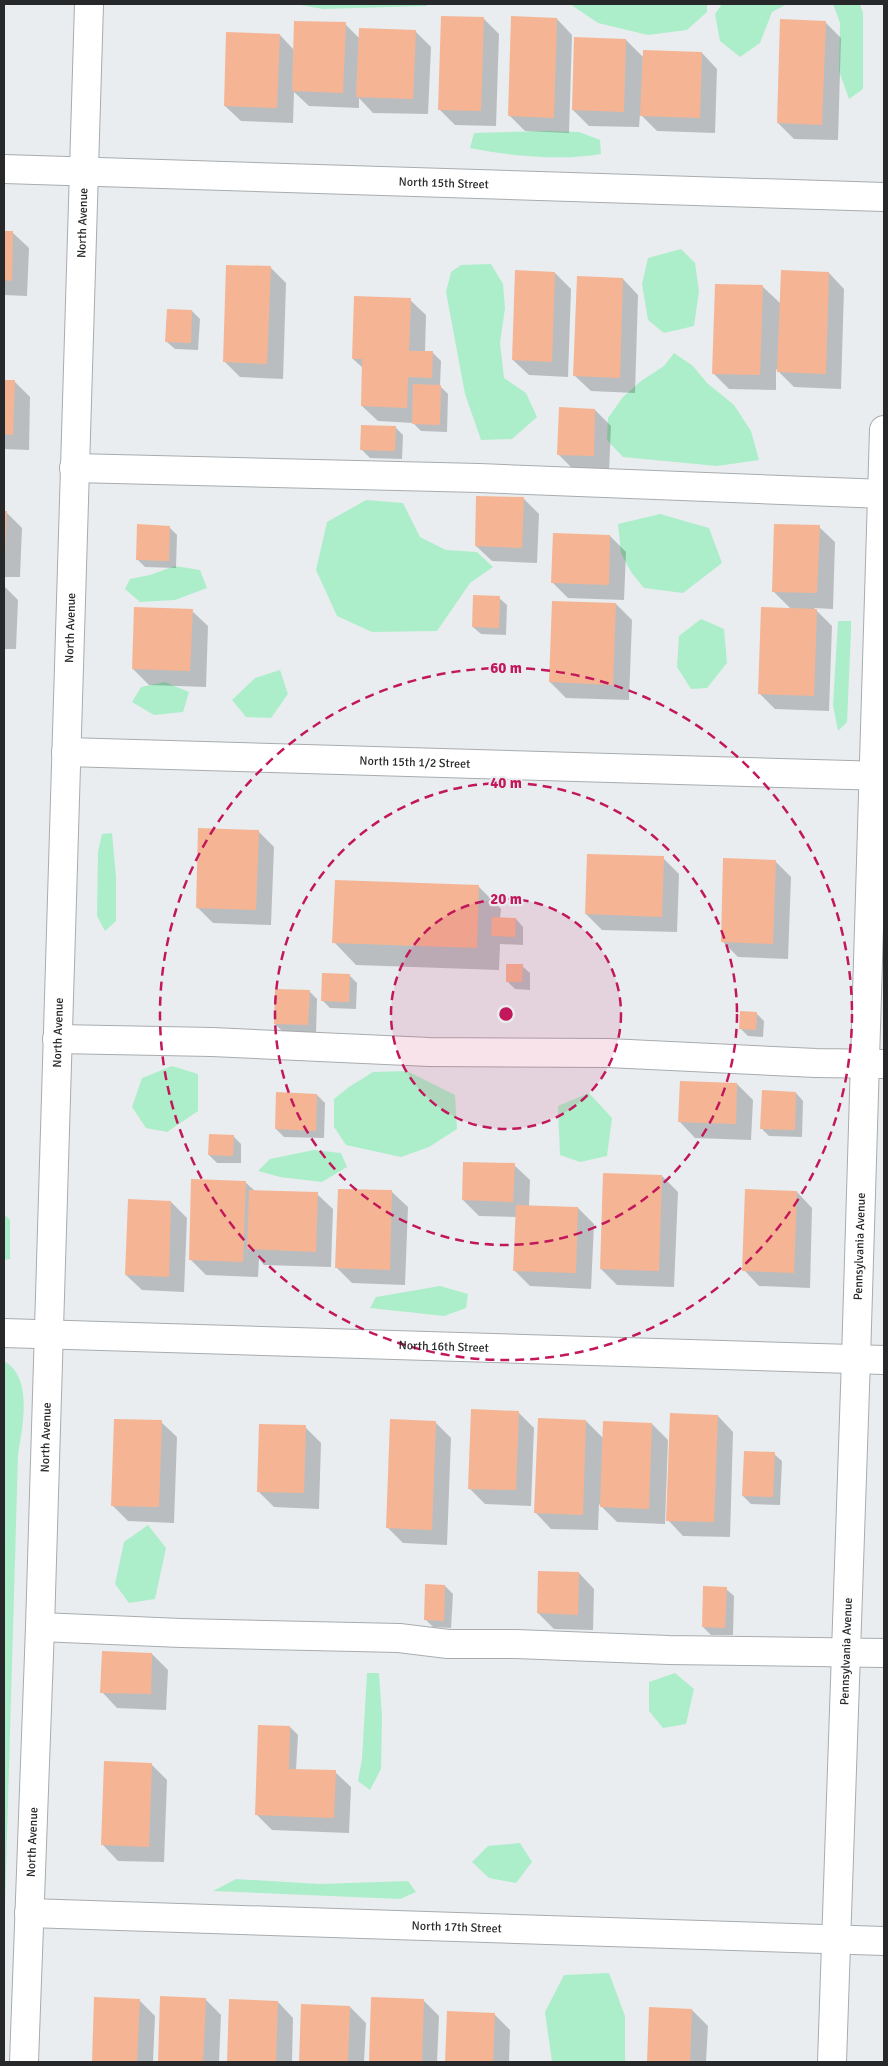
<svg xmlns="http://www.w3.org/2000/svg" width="888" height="2066" viewBox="0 0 888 2066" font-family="Signika,sans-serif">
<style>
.green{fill:#adeeca}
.shadow{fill:#0003}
.building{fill:#f5b594}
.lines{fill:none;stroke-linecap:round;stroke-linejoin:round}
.minor-casing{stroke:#a8acaf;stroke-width:30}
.minor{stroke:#fff;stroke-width:28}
.ring{fill:none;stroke:#c2185b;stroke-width:2.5;stroke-dasharray:9 6}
.labels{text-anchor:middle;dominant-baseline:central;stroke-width:4.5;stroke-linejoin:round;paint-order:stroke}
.street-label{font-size:12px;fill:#262829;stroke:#e9edf0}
.centre{fill:#c2185b;stroke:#e9edf0;stroke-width:2.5}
.ring-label{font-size:15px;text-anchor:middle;font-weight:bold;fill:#c2185b;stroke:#e9edf0;stroke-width:4.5;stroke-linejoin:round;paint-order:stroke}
</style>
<rect width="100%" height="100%" fill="#e9edf0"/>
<!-- green -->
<g class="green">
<polygon points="295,4 428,4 426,6 323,9"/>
<polygon points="570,4 707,4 707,12 687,30 648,35 598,23"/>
<polygon points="722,4 787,4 772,12 760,43 740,57 720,41 715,14"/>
<polygon points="833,4 860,4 863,13 863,89 849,99 839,71 840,23"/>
<path d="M 546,131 L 579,132 L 600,140 L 601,154 C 562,161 509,156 470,148 L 474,133 Z"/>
<polygon points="681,249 695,263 699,291 694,326 664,333 648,320 642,284 648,258"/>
<polygon points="491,264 503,284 505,308 500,343 504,378 526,393 537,417 512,439 481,440 465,394 446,292 451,272 461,265"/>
<polygon points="674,353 693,366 707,383 734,405 751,431 759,460 717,466 623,457 607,440 608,418 623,397 641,381 664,366"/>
<polygon points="366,500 403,503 420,537 446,550 477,552 493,567 470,583 437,631 372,632 337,616 316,570 327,522"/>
<polygon points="660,514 709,528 722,563 683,593 644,588 631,572 621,553 618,524"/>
<polygon points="175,566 200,570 207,588 175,600 140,602 125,589 130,579 150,575"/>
<polygon points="701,619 724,629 727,663 707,688 691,689 677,667 679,636"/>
<polygon points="838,621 851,621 851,632 847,722 838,731 833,705"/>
<polygon points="280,670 288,694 271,718 246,717 232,700 255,678"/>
<polygon points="165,682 189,692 183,712 154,715 132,702 141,687"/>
<polygon points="112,833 116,877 116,921 105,931 97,916 98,852 102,834"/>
<polygon points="172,1066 198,1074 198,1111 167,1132 146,1128 132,1107 142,1078"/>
<polygon points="407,1071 455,1095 457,1129 429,1147 401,1157 346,1145 334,1127 334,1099 349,1087 373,1072"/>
<polygon points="589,1093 612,1118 607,1156 580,1162 560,1155 558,1106"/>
<polygon points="314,1150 341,1153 347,1167 322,1182 280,1177 258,1171 270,1159"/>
<polygon points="4,1214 10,1220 10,1259 4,1260"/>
<polygon points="440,1286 468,1294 466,1308 444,1316 370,1308 376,1297"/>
<path d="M 4,1361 C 34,1378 22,1427 18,1455 L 4,1942 Z"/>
<polygon points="148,1525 166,1548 155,1599 129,1603 115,1584 124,1542"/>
<polygon points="367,1673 379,1673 382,1717 381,1769 370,1790 358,1781 362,1759"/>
<polygon points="675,1673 694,1689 686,1724 663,1728 649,1711 649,1682"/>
<polygon points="520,1843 532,1862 516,1883 489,1878 472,1862 488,1846"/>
<polygon points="236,1879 320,1884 408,1881 416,1892 400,1899 213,1891"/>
<polygon points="609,1973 625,2016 625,2062 552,2062 545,2012 564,1975"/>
</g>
<!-- shadow -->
<g class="shadow">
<polygon points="483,18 499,34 496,126 455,125 439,109"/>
<polygon points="557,19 572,35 569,133 525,131 509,115"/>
<polygon points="825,22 841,38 838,140 794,139 778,123"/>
<polygon points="345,24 359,38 415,31 431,47 428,114 373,113 359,98 359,108 309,106 294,92 293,123 241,121 225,106 280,35 294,50"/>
<polygon points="626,40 644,58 702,53 717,69 715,133 657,131 640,114 639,127 589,126 573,110"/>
<polygon points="4,232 13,233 29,248 27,296 4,295"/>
<polygon points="270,267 286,283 283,379 240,377 224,361"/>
<polygon points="555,273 571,289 568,377 529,375 513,360"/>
<polygon points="829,273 844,289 841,389 794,387 776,369 776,390 729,389 713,373 763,287 781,304"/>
<polygon points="623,279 638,295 635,393 591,391 575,376"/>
<polygon points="410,300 426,315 425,352 433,353 441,361 440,386 448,394 447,432 421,431 413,423 378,421 362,406 363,368 353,359"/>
<polygon points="192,311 200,319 198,350 175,349 167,342"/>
<polygon points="4,381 14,381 30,397 29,450 4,449"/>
<polygon points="595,410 611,426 609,472 574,470 559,455"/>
<polygon points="395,427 403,435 402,459 370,458 362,450"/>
<polygon points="523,498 539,514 537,563 492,561 476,546"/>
<polygon points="4,512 6,512 22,528 20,577 4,577"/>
<polygon points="169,527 177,535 176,568 145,567 137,559"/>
<polygon points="819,527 835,542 833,609 814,608 832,626 829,711 775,709 759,693 791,609 773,591"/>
<polygon points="610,536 626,552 624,600 568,598 552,582"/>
<polygon points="4,586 18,600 16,649 4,649"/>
<polygon points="499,598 507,605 506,635 481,634 473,627"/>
<polygon points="616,604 632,620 629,700 566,698 550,682"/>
<polygon points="192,611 208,626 206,687 149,685 133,669"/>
<polygon points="258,831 274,847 271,925 213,923 197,907"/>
<polygon points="663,858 679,874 677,932 602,930 586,914"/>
<polygon points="775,861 791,877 788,959 738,957 722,941"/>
<polygon points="478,886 501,909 500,919 516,919 523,927 523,945 500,944 499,970 356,965 334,942"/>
<polygon points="522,966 530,973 530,990 515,989 507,981"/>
<polygon points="349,975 357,983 356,1009 330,1008 322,1000"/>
<polygon points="309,991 317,999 316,1033 283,1032 275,1024"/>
<polygon points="756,1013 764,1021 763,1037 748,1036 741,1029"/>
<polygon points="737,1084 753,1100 751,1140 695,1138 680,1122"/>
<polygon points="796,1093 803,1101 802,1137 769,1136 761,1128"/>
<polygon points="317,1095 325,1103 324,1138 284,1137 276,1129"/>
<polygon points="233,1136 241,1144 241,1163 217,1163 209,1155"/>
<polygon points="514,1165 530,1180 529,1206 578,1208 594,1224 591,1289 530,1286 515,1271 516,1217 479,1216 463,1200"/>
<polygon points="662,1176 678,1192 674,1287 617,1285 601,1269"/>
<polygon points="245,1182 255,1191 317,1194 333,1209 331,1267 264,1265 259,1259 258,1277 206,1275 190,1259"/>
<polygon points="392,1192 408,1207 405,1285 352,1283 336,1267"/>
<polygon points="797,1192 812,1208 810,1288 759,1286 744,1270"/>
<polygon points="171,1202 187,1218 184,1292 142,1290 126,1275"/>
<polygon points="518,1412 534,1428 531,1506 485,1504 469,1488"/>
<polygon points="718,1416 733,1432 730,1537 683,1536 668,1520"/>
<polygon points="586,1421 604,1439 652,1424 668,1440 665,1524 617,1522 599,1504 598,1530 551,1529 536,1513"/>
<polygon points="161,1422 177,1437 174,1523 128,1521 112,1505"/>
<polygon points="435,1422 451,1438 447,1545 403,1543 388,1528"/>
<polygon points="305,1427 321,1443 319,1509 274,1507 258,1491"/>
<polygon points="774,1454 782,1461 780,1505 751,1504 743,1496"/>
<polygon points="579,1573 594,1589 593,1630 554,1629 538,1613"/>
<polygon points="445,1586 453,1594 451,1628 433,1627 425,1619"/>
<polygon points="726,1589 734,1596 733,1635 711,1635 703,1627"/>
<polygon points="152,1654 168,1670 166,1710 117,1708 102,1692"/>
<polygon points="290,1727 298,1735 296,1770 335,1772 351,1787 349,1833 272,1830 256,1814"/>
<polygon points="151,1764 167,1780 164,1862 118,1861 103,1845"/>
<polygon points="95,1998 139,2000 155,2016 153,2062 93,2062"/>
<polygon points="161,1998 205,1999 221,2015 219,2062 159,2062"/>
<polygon points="372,1999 423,2000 439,2016 437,2062 370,2062"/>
<polygon points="231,2000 278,2002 293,2018 292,2062 228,2062"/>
<polygon points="302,2005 350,2007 366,2023 364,2062 300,2062"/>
<polygon points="651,2008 692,2010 708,2026 706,2062 649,2062"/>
<polygon points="448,2012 494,2014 510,2030 509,2062 447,2062"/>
</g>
<!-- building -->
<g class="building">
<polygon points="441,16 484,17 481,111 438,110"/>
<polygon points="511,16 557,18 554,118 508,116"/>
<polygon points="780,19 826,21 822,125 777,123"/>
<polygon points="294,21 346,22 343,93 292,91"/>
<polygon points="359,28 416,30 413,99 356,97"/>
<polygon points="226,32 280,34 277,108 224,106"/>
<polygon points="574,37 626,39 624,112 572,110"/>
<polygon points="643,50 702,52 700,118 640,116"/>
<polygon points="4,231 13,231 12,281 4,280"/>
<polygon points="226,265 271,266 267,364 223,362"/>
<polygon points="515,270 555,272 552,362 512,360"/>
<polygon points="781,270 829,272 826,374 777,372"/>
<polygon points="577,276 623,278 620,378 573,376"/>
<polygon points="715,284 763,285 760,375 712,374"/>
<polygon points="354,296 411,298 409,351 433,351 432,378 408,377 407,408 361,406 362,359 352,359"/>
<polygon points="167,309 192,310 191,343 165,342"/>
<polygon points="4,380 15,380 13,435 4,434"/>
<polygon points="413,384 441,385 440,425 412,424"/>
<polygon points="559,407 595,409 594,456 557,455"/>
<polygon points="361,425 396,426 395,451 360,450"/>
<polygon points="476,496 524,497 522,548 475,546"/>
<polygon points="4,511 7,511 5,553 4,553"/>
<polygon points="137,524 170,526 169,561 136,560"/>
<polygon points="774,524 820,525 817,593 772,592"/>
<polygon points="553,533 610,535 609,585 551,583"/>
<polygon points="473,595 500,596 499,628 472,627"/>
<polygon points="552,601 616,603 613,685 549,682"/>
<polygon points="134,607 193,609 190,671 132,669"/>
<polygon points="761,607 817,609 814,696 758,694"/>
<polygon points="198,828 259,830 256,910 196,908"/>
<polygon points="587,854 664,856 662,917 585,914"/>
<polygon points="723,858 776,860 773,944 721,942"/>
<polygon points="335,880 479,885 477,948 332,943"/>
<polygon points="492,917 516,918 515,937 491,936"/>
<polygon points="506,964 523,964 522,982 506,982"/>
<polygon points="322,973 350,974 349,1002 321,1001"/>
<polygon points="275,989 310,990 308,1025 274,1024"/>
<polygon points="740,1011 757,1012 756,1030 739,1029"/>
<polygon points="680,1081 737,1083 736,1124 678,1122"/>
<polygon points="762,1090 796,1092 795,1130 760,1129"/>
<polygon points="276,1092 317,1094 316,1131 275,1129"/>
<polygon points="209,1134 234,1135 233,1156 208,1155"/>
<polygon points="463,1162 515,1163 513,1202 462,1200"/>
<polygon points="603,1173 662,1175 659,1271 600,1269"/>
<polygon points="191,1179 246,1181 243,1262 189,1260"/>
<polygon points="338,1189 392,1190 390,1270 335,1268"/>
<polygon points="745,1189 797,1191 794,1273 742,1271"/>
<polygon points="249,1190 318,1192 316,1252 247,1249"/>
<polygon points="128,1199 171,1201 169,1277 125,1275"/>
<polygon points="516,1205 578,1207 576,1273 513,1271"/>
<polygon points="471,1409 519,1411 516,1490 468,1489"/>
<polygon points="670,1413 718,1415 714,1522 666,1521"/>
<polygon points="538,1418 586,1420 583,1515 534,1513"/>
<polygon points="114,1419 162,1420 159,1507 111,1506"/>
<polygon points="390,1419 436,1421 432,1530 386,1528"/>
<polygon points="603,1421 652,1423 649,1509 600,1507"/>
<polygon points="259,1424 306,1425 304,1493 257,1492"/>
<polygon points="744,1451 775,1452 773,1497 742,1496"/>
<polygon points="538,1571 579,1572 578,1615 537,1613"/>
<polygon points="425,1584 445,1585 444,1621 424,1620"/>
<polygon points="703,1586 727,1587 725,1628 702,1627"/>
<polygon points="102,1651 152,1653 151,1694 100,1693"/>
<polygon points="258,1725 290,1726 289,1769 336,1770 334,1818 255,1815"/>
<polygon points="104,1761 152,1763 149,1847 101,1845"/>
<polygon points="160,1996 206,1998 203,2062 158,2062"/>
<polygon points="94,1997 140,1999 137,2062 92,2062"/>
<polygon points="371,1997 424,1999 422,2062 369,2062"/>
<polygon points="229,1999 278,2001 276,2062 227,2062"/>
<polygon points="301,2004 350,2006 348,2062 299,2062"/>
<polygon points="649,2007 692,2009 690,2062 647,2062"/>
<polygon points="447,2011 495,2013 493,2062 445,2062"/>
</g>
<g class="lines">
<defs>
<g id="minor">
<path id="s1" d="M 4,169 L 884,197"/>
<polyline points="74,468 479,478 884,494"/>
<path id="s2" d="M 66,752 L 884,776"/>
<polyline points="57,1039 212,1042 429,1052 608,1053 816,1063 883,1064"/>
<path id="s3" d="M 4,1333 L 884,1360"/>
<polyline points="40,1627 181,1633 399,1638 448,1644 516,1644 669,1650 884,1653"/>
<path id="s4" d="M 29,1913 L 884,1941"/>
<path id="s5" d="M 24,2062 L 40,1627 L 89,4"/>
<path id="s6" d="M 832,2062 L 856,1359 L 884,430"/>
</g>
</defs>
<!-- minor casing -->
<use href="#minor" class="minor-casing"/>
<!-- minor -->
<use href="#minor" class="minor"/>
</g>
<!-- distance rings -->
<circle cx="506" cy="1014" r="115" fill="#c2185b" fill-opacity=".12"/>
<g class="ring">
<circle cx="506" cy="1014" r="115"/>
<circle cx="506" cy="1014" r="231"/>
<circle cx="506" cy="1014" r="346"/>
</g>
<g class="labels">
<!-- street labels -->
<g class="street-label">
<text stroke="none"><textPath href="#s1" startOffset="440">North 15th Street</textPath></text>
<text stroke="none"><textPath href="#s5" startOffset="1840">North Avenue</textPath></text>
<text stroke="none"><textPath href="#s5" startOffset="1435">North Avenue</textPath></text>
<text stroke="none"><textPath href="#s2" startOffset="349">North 15th 1/2 Street</textPath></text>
<text stroke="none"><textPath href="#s5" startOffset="1030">North Avenue</textPath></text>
<text stroke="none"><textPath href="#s6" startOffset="816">Pennsylvania Avenue</textPath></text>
<text stroke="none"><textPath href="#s3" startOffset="440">North 16th Street</textPath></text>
<text stroke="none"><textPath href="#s5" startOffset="625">North Avenue</textPath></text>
<text stroke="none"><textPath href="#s6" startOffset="411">Pennsylvania Avenue</textPath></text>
<text stroke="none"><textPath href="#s5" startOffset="220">North Avenue</textPath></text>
<text stroke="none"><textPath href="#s4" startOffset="428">North 17th Street</textPath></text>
</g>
</g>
<circle cx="506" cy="1014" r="8" class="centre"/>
<g class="ring-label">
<text x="506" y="673">60 m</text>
<text x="506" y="788">40 m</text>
<text x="506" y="904">20 m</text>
</g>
<!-- border -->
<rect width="888" height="2066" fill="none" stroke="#262829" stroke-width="10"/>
</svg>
